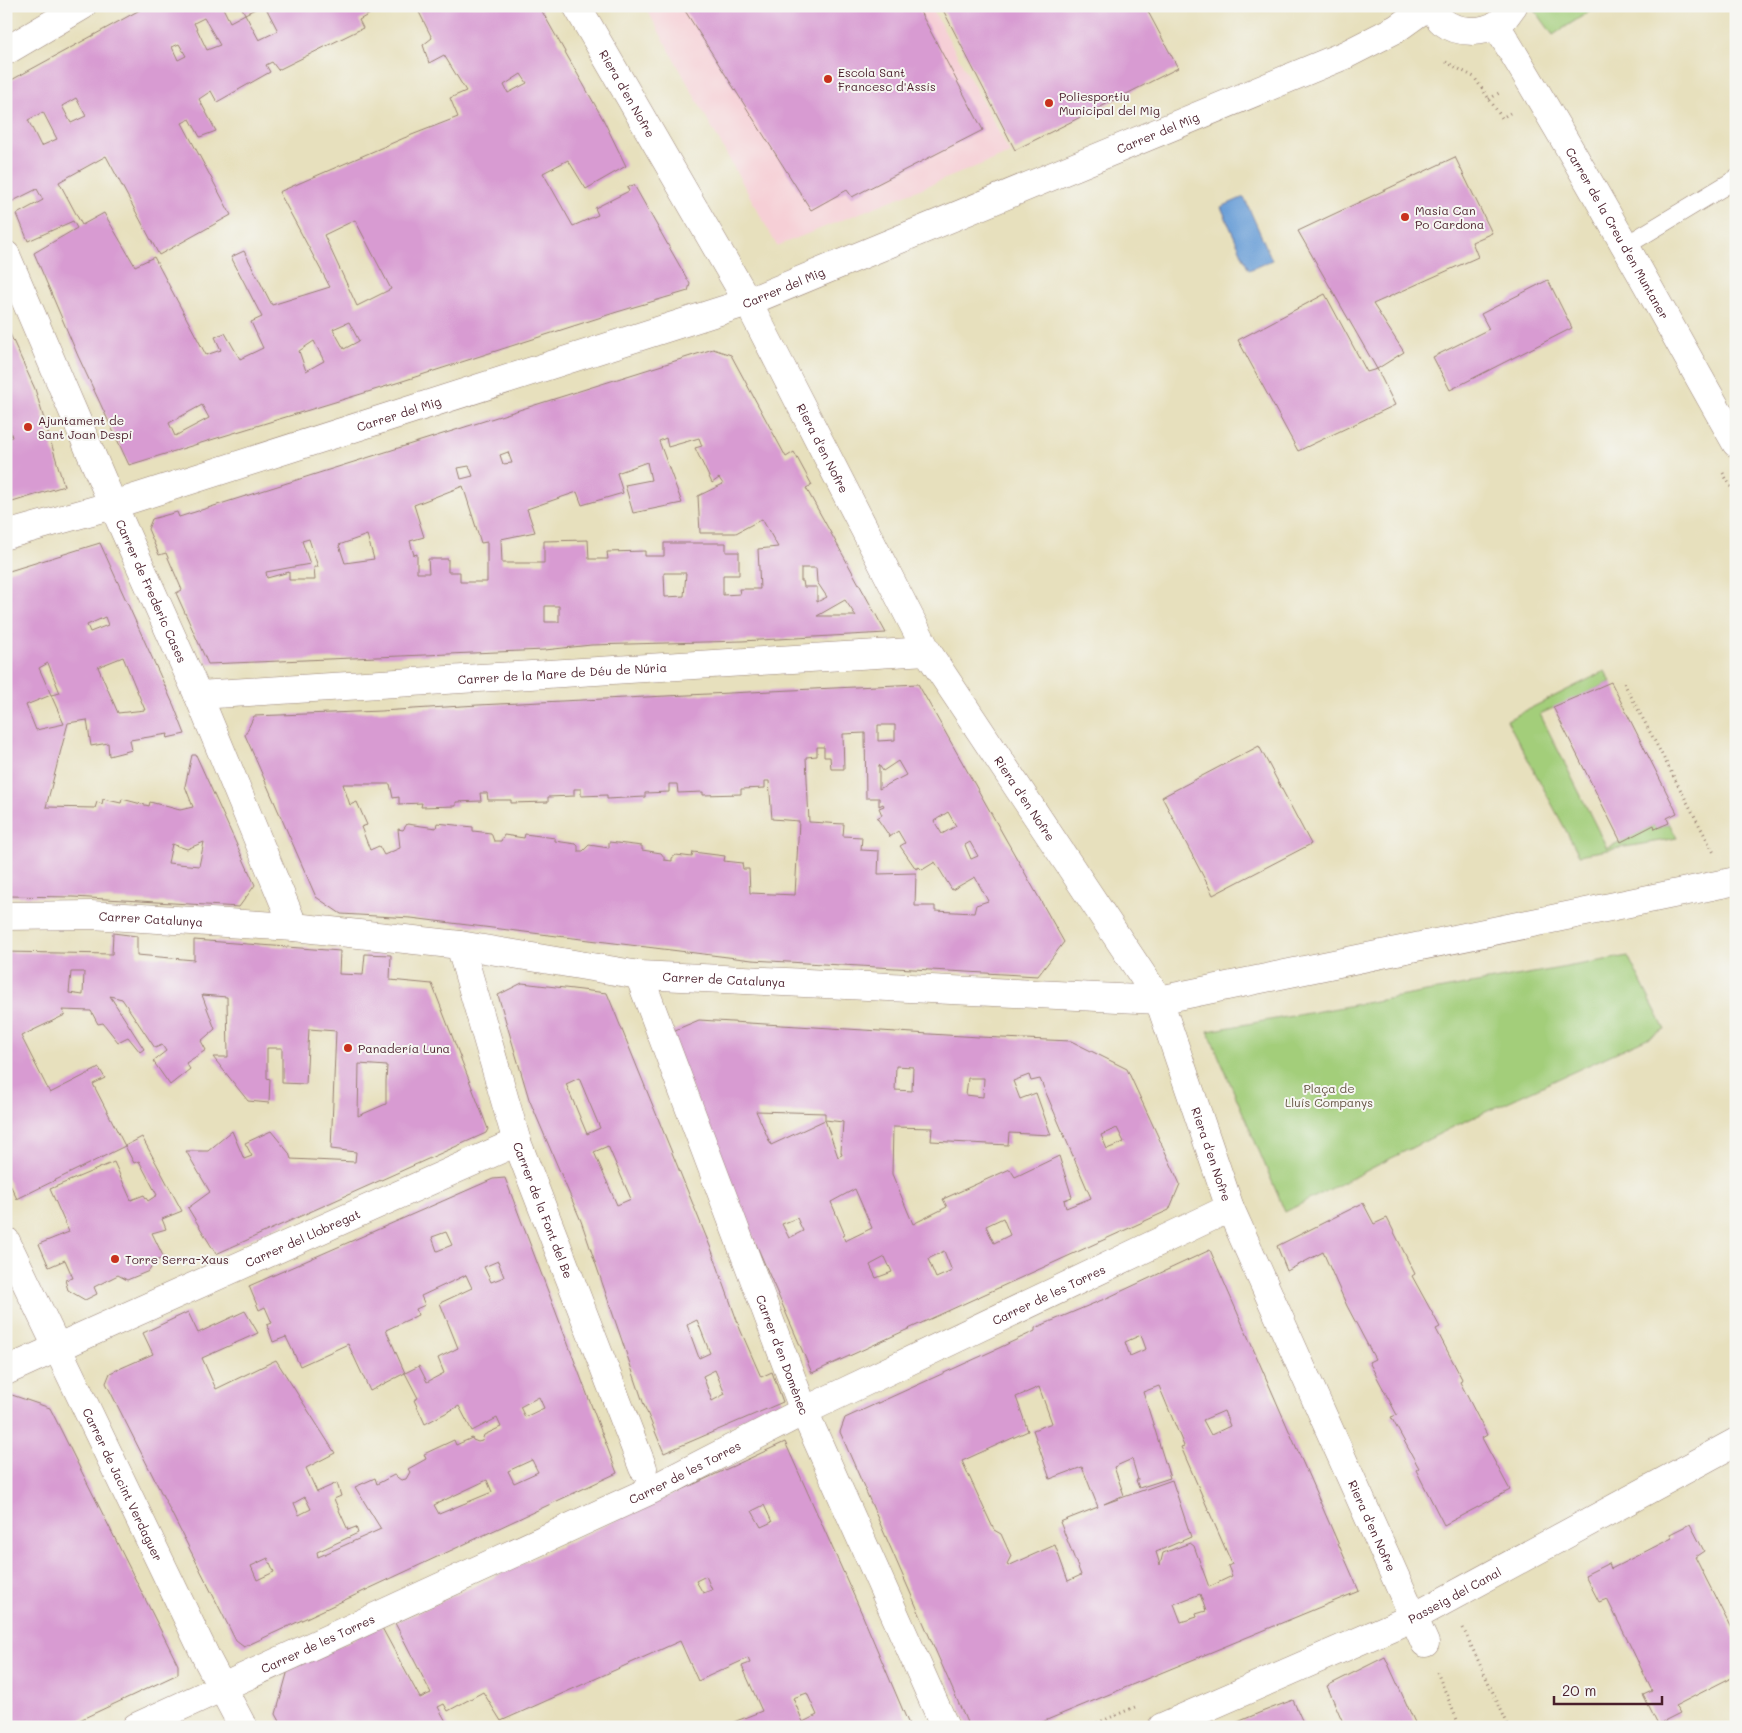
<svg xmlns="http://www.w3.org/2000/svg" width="1742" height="1733" viewBox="0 0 1742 1733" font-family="Mali,sans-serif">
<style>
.built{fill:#f6cfd6}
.green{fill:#a3ce7a;stroke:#767652}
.water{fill:#6a9fd7;stroke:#5a5f81}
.building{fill:#d89bd2;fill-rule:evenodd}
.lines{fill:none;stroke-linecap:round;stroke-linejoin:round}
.lane-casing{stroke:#988074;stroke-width:19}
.street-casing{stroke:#988074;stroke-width:29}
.secondary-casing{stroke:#988074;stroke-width:29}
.path{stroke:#988074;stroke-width:3;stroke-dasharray:1 4;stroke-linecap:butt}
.lane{stroke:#fff;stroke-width:18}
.street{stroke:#fff;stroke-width:28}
.secondary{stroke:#fff;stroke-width:28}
.poi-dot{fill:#c8321e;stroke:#f6f6f2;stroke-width:2}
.labels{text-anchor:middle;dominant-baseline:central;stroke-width:4;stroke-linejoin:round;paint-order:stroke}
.poi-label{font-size:12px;fill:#4a1f2b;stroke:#f6f6f2;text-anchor:start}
.street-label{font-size:12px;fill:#4a1f2b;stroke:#f6f6f2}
.park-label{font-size:12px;fill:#655443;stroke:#f6f6f2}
</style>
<rect width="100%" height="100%" fill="#f6f6f2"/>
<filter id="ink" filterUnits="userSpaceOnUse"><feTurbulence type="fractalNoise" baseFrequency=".02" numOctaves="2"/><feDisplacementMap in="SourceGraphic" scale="10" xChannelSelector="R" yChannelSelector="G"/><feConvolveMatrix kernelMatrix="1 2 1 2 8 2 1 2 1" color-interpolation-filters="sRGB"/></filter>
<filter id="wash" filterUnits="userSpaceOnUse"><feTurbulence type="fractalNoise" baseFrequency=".0096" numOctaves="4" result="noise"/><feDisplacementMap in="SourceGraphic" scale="20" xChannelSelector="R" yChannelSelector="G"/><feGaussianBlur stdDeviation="1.12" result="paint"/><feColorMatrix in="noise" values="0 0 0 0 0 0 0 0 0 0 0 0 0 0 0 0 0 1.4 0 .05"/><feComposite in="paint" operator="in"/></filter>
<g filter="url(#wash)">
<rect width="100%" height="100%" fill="#e7e0bd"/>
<!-- built -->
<polygon class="built" points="645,6 931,6 1010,153 777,246"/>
<!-- green -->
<g class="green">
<polygon points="1532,6 1598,6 1553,35"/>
<polygon points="1605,671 1611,682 1540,714 1607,848 1654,825 1656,829 1669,823 1677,838 1579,855 1507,720"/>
<polygon points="1628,956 1665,1030 1455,1126 1285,1212 1208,1031"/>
</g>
<!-- water -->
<polygon class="water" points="1244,197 1272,260 1249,270 1221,207"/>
<g id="blocks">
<!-- building -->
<g class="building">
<path d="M 147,6 L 222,6 L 230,22 L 245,14 L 241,6 L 261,6 L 245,14 L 259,40 L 278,31 L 265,6 L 384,6 L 359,20 L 363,28 L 278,70 L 272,62 L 266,65 L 270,72 L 217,102 L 211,91 L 199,99 L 216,131 L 200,137 L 190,119 L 182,123 L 231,215 L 159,255 L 106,156 L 59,182 L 82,225 L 104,213 L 135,266 L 154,257 L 206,355 L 221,350 L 215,337 L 225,333 L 240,359 L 263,348 L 251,322 L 262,317 L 231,257 L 244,251 L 272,305 L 330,287 L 279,192 L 404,138 L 458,117 L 450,98 L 466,91 L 444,55 L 429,63 L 423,45 L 432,38 L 416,6 L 539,6 L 603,119 L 626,166 L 586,189 L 568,160 L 543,173 L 573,226 L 598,215 L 595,208 L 629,191 L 627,187 L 634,185 L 690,284 L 688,291 L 617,312 L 384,387 L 129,465 L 78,356 L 34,253 L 77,228 L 73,221 L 28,241 L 17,214 L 43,200 L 37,189 L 11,202 L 6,190 L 6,83 ZM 204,18 L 220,45 L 207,50 L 194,23 ZM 179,44 L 186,56 L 178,60 L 172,47 ZM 521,74 L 527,83 L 508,93 L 504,85 ZM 76,98 L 86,116 L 71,123 L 62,106 ZM 43,112 L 57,139 L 41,146 L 28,120 ZM 355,220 L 391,289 L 357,306 L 324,235 ZM 349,322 L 359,341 L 344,349 L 333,329 ZM 314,341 L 324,361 L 306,371 L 299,351 ZM 202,405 L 209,418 L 175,436 L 169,423 Z"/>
<polygon points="682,6 917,6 983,130 852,197 847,190 811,210"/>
<polygon points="941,6 1145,6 1178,68 1015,150"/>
<polygon points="1455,157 1492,233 1472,242 1478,257 1373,304 1404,352 1377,369 1298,231"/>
<polygon points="1548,280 1572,328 1450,390 1433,357 1489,329 1481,314"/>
<polygon points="1325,294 1367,372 1377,369 1395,405 1298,451 1238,340"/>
<polygon points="6,325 35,389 64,486 6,504 6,439 12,437 6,418"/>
<path d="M 713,349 L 731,355 L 786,457 L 794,452 L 812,485 L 806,488 L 886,633 L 742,641 L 591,645 L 545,650 L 208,664 L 176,593 L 182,590 L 166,553 L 159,555 L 148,529 L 152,519 L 177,512 L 179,517 ZM 666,438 L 668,447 L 699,438 L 702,446 L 695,448 L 712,483 L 719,478 L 723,484 L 698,496 L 700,533 L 736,533 L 762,519 L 778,547 L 758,549 L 760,589 L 739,589 L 740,594 L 723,595 L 723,575 L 739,575 L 739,552 L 726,552 L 726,543 L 664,543 L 664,556 L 645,556 L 645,551 L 607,552 L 608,559 L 589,559 L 588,540 L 544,541 L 544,563 L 502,563 L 501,539 L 535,532 L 527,509 L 577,492 L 582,505 L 623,493 L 617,473 L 647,462 L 651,480 L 625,485 L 633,513 L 682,503 L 659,441 ZM 508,452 L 512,463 L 503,464 L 500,455 ZM 469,466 L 473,476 L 461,479 L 458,468 ZM 463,486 L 481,543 L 487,542 L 487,582 L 460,582 L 460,572 L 448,572 L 448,559 L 428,559 L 429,573 L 417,573 L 417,554 L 414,555 L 410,541 L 424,537 L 414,505 ZM 367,535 L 374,559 L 345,563 L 339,545 ZM 309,539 L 318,567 L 314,567 L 315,580 L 289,580 L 289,572 L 267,578 L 266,572 L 310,564 L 302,541 ZM 801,568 L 816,568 L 817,582 L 827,597 L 817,602 L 817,587 L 804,587 L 803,581 L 801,581 ZM 664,573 L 686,573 L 684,596 L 665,597 ZM 845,600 L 856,616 L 817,616 ZM 545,606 L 559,606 L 559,622 L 545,622 Z"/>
<path d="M 100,543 L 174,706 L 185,734 L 167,738 L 168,734 L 130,740 L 132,750 L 109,756 L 108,743 L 91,746 L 87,720 L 68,723 L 46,807 L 95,808 L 97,802 L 102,804 L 103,799 L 121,803 L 122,799 L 149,806 L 150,802 L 180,810 L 193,807 L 185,786 L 192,755 L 196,755 L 255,885 L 239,907 L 73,897 L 6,896 L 6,740 L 8,734 L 6,734 L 6,572 ZM 105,617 L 108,625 L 90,632 L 87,625 ZM 123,657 L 145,710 L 118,713 L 98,667 ZM 48,663 L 60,693 L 51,695 L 64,724 L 36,730 L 26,705 L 51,695 L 39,668 ZM 204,842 L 199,866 L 168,863 L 172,844 L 187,849 Z"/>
<polygon points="1611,682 1677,813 1667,818 1669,823 1655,829 1654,825 1621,842 1553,707"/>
<path d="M 918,684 L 1064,942 L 1038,976 L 752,960 L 411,918 L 341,914 L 316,897 L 245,735 L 254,716 L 381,711 L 478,705 ZM 878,725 L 895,725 L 895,740 L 878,741 ZM 865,733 L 866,798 L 879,798 L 879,806 L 883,804 L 884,806 L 879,808 L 882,815 L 877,818 L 890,837 L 898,831 L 905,843 L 900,846 L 916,869 L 919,867 L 922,870 L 935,862 L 952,890 L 975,877 L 988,901 L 976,905 L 974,913 L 935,911 L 935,906 L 915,906 L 916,873 L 878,874 L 879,851 L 861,850 L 862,837 L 843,836 L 844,824 L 809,822 L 806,757 L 817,756 L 817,747 L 824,747 L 824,757 L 830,757 L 831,769 L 844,769 L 843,734 ZM 898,761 L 906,775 L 879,789 L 879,765 L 883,771 ZM 765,781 L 769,781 L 772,819 L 799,821 L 795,895 L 750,893 L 749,869 L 743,869 L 742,863 L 724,861 L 725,856 L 693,852 L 692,857 L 676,855 L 672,858 L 672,861 L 664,860 L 664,857 L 661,853 L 642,850 L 642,846 L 609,842 L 609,848 L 589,845 L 583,851 L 578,851 L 578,846 L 576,844 L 555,841 L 555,838 L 525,834 L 524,838 L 504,835 L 501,841 L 494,841 L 491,833 L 473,831 L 473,827 L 437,823 L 436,828 L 407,824 L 403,830 L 398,829 L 400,848 L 384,855 L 379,846 L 370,850 L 361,827 L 367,825 L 357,802 L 350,805 L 343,784 L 390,784 L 393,798 L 399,797 L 399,804 L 422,803 L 421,807 L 456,806 L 456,802 L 481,801 L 480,793 L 487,793 L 488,800 L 511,800 L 511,803 L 548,802 L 548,797 L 574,796 L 574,789 L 581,789 L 581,796 L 607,795 L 607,799 L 645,797 L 645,793 L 669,792 L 669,784 L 677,784 L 678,793 L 703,792 L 703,795 L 741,794 L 741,789 L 765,788 ZM 948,812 L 956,826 L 942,834 L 934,821 ZM 970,842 L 978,856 L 971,859 L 965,845 Z"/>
<polygon points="1259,746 1311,844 1213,895 1162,797"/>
<path d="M 113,933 L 137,936 L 137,955 L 194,960 L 194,940 L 340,951 L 339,974 L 363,975 L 365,954 L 391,955 L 390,980 L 432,984 L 488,1129 L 486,1133 L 216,1254 L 188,1208 L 210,1192 L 186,1151 L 208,1151 L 232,1131 L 244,1159 L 252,1156 L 245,1143 L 271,1131 L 289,1153 L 291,1159 L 355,1162 L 356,1152 L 331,1149 L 336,1031 L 309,1029 L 306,1084 L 282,1083 L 282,1048 L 267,1048 L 267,1078 L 270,1079 L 269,1103 L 248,1101 L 213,1057 L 228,1057 L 227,997 L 202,995 L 215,1029 L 201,1041 L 206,1050 L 186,1063 L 190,1069 L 170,1085 L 153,1061 L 166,1051 L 162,1045 L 155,1048 L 122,999 L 110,996 L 144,1049 L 140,1052 L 128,1037 L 118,1042 L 103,1023 L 98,1024 L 91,1011 L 62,1010 L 65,1015 L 21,1036 L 50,1093 L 99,1068 L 105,1078 L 93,1084 L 125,1146 L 17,1199 L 6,1176 L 6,952 L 112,954 ZM 71,972 L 84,972 L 83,995 L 69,993 ZM 359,1064 L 387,1066 L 386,1081 L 386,1104 L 358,1116 Z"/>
<path d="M 522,983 L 607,993 L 712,1251 L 740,1329 L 761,1377 L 772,1372 L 783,1402 L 664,1453 L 644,1405 L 581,1221 L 529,1099 L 498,995 ZM 579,1078 L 600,1128 L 587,1134 L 566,1084 ZM 608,1146 L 631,1199 L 617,1205 L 594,1152 ZM 697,1320 L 710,1353 L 699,1358 L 687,1325 ZM 715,1370 L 725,1394 L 712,1401 L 703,1376 Z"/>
<path d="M 699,1020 L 979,1037 L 1071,1041 L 1127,1069 L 1180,1184 L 1169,1210 L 812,1373 L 753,1237 L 668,1033 ZM 896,1066 L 913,1067 L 912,1091 L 895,1090 ZM 1029,1075 L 1031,1081 L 1040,1079 L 1091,1198 L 1066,1208 L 1064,1200 L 1072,1197 L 1059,1156 L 1015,1177 L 1010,1169 L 943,1199 L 947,1207 L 913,1224 L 892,1174 L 893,1127 L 932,1128 L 931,1141 L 1008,1145 L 1009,1133 L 1051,1135 L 1036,1093 L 1020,1099 L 1013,1081 ZM 968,1078 L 984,1078 L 983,1097 L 966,1095 ZM 756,1111 L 825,1113 L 825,1120 L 843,1122 L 841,1152 L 842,1155 L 838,1157 L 825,1120 L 771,1145 ZM 1117,1128 L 1124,1142 L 1107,1149 L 1101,1135 ZM 855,1189 L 872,1228 L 845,1241 L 843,1236 L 845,1235 L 831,1202 ZM 797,1218 L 803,1231 L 789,1238 L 782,1224 ZM 1003,1218 L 1010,1235 L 994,1243 L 986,1226 ZM 944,1251 L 952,1271 L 936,1278 L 928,1259 ZM 885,1257 L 892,1272 L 876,1278 L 870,1265 Z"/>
<polygon points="142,1137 182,1211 162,1219 166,1229 152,1233 164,1258 155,1261 149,1271 127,1280 118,1275 94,1287 97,1294 85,1300 68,1290 65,1280 73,1278 65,1260 49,1267 39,1244 69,1232 50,1189 114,1162 131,1200 144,1195 148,1201 157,1195 139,1161 134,1163 125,1146"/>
<path d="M 505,1178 L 617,1473 L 244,1647 L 236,1641 L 106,1383 L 110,1373 L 153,1354 L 143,1333 L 188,1312 L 198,1333 L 245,1311 L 258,1333 L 202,1358 L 216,1389 L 276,1360 L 335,1453 L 306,1468 L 317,1492 L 337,1483 L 341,1496 L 334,1499 L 348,1530 L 356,1527 L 358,1533 L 317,1552 L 318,1557 L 381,1529 L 355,1487 L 375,1478 L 377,1484 L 394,1475 L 401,1480 L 406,1479 L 410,1472 L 408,1469 L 426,1459 L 424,1454 L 454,1440 L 456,1445 L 472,1438 L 473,1440 L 478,1442 L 482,1441 L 484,1435 L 501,1427 L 497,1418 L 472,1431 L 459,1406 L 425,1424 L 414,1400 L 418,1398 L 405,1373 L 370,1391 L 348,1344 L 300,1366 L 286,1337 L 273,1342 L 267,1325 L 272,1323 L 265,1307 L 259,1310 L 249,1286 L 493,1179 ZM 446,1232 L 452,1245 L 437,1251 L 432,1237 ZM 498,1261 L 504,1277 L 491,1282 L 484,1267 ZM 466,1275 L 472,1288 L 440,1303 L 458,1348 L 438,1358 L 444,1373 L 427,1382 L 419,1366 L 405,1373 L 386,1330 L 418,1315 L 416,1309 L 425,1305 L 421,1296 ZM 539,1397 L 544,1408 L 525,1417 L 520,1407 ZM 532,1460 L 538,1472 L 514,1483 L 508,1471 ZM 487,1480 L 492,1492 L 439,1514 L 434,1505 ZM 305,1497 L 311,1509 L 299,1515 L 294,1503 ZM 268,1558 L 274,1572 L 257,1580 L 251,1566 Z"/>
<polygon points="1363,1203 1374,1224 1387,1218 1415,1274 1412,1276 1440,1327 1436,1329 1462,1379 1460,1382 1487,1435 1482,1438 1510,1490 1444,1525 1416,1470 1419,1468 1391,1417 1397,1415 1369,1362 1375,1359 1347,1306 1323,1252 1287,1271 1277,1246"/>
<path d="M 1210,1250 L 1359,1591 L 1030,1727 L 969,1727 L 840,1432 L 845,1418 L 999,1348 L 1035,1331 L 1035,1328 L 1109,1297 ZM 1141,1335 L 1146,1349 L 1130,1356 L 1125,1342 ZM 1159,1386 L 1184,1446 L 1181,1447 L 1232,1564 L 1228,1566 L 1232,1576 L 1209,1587 L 1194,1546 L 1190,1543 L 1163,1553 L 1160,1565 L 1156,1552 L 1191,1537 L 1172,1480 L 1104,1504 L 1124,1495 L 1114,1467 L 1132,1459 L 1138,1480 L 1136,1480 L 1139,1488 L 1170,1478 L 1143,1392 ZM 1039,1387 L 1052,1423 L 1033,1430 L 1050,1479 L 1082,1467 L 1098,1507 L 1060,1522 L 1081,1575 L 1068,1581 L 1055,1545 L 1008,1566 L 1007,1564 L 1011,1556 L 1001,1534 L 994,1530 L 962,1461 L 1028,1431 L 1016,1397 ZM 1224,1411 L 1230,1426 L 1211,1435 L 1203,1420 ZM 1200,1594 L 1206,1611 L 1196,1614 L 1197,1617 L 1181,1622 L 1174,1604 Z"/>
<polygon points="12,1395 50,1408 178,1665 178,1674 65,1727 6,1727 6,1397"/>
<path d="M 785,1442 L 859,1607 L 910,1727 L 721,1727 L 762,1711 L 742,1666 L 750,1663 L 748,1658 L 698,1681 L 680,1641 L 501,1721 L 483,1692 L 448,1711 L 444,1704 L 438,1707 L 449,1727 L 283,1727 L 276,1714 L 288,1670 L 381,1626 L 420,1698 L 431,1693 L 395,1623 ZM 764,1505 L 772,1522 L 761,1527 L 752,1511 ZM 706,1576 L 712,1590 L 703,1593 L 696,1581 ZM 807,1693 L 817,1715 L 803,1722 L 793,1698 Z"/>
<polygon points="1690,1524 1704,1551 1695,1557 1736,1638 1736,1675 1675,1706 1680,1714 1658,1725 1643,1695 1652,1691 1629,1643 1607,1599 1599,1602 1585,1575 1609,1563 1611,1569 1672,1538 1670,1534"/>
<polygon points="1385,1657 1417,1727 1345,1727 1327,1686"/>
<polygon points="1293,1700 1305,1727 1226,1727 1259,1713"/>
</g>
</g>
</g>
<g filter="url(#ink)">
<use href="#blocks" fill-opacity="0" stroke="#988074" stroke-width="1"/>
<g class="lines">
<defs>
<polyline id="lane" points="1625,246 1736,179"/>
<g id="street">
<path id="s1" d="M 577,6 L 748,302 L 927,651 L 1159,1000 L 1230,1208 L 1425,1643"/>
<path d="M 1431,6 C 1434,11 1438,18 1443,22 C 1457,33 1482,34 1498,24 C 1504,20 1508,12 1513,6"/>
<path id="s2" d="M 1496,25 C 1580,162 1657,303 1736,443"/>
<path id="s3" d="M 6,255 L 113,505 L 198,695 L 294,927"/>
<path id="s4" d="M 6,535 L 113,505 L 748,302 L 1345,55 L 1396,29 L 1428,6"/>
<path id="s5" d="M 198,695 L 927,651"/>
<path id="s6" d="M 6,916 L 91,915 L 294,927 L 460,945 L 639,975 L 1159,1000 L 1736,881"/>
<path id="s7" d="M 460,945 L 517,1142 L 643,1468"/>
<path id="s8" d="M 639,975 L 804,1411 L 945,1727"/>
<path id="s9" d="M 6,1241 L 207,1659 L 243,1727"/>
<path id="s10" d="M 6,1371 L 94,1331 L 517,1142"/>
<path id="s11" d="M 136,1727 L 651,1490 L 804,1411 L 1230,1208"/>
<path id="s12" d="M 1162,1727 L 1414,1617 L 1736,1442"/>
</g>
<polyline id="secondary" points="6,51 82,6"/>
</defs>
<!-- lane casing -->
<use href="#lane" class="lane-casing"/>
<!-- street casing -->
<use href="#street" class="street-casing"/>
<!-- secondary casing -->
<use href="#secondary" class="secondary-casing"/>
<!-- path -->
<g class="path">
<polyline points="1446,62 1474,77 1502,118 1510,113"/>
<polyline points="1489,99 1499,93"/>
<polyline points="1723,473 1736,496"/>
<polyline points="1624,683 1714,853"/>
<polyline points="1463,1628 1509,1727"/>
<polyline points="1437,1672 1460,1727"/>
<polyline points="1088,1727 1135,1707"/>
</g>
<!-- lane -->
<use href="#lane" class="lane"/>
<!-- street -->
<use href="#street" class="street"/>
<!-- secondary -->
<use href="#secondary" class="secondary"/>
</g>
</g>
<!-- markers -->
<g class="poi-dot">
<circle cx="828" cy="79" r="5"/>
<circle cx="1049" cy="103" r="5"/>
<circle cx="1405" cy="217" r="5"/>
<circle cx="28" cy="427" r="5"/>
<circle cx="348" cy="1048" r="5"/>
<circle cx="115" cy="1259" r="5"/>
</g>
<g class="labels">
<!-- poi labels -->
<g class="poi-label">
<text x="838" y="72">Escola Sant<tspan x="838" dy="14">Francesc d'Assís</tspan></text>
<text x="1059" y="96">Poliesportiu<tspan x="1059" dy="14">Municipal del Mig</tspan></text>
<text x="1415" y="210">Masia Can<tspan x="1415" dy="14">Po Cardona</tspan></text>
<text x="38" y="420">Ajuntament de<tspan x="38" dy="14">Sant Joan Despí</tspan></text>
<text x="358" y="1048">Panadería Luna</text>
<text x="125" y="1259">Torre Serra-Xaus</text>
</g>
<!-- street labels -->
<g class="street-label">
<text stroke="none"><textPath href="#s1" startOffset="101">Riera d'en Nofre</textPath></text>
<text stroke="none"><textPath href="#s4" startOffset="1221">Carrer del Mig</textPath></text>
<text stroke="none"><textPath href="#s2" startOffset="241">Carrer de la Creu d'en Muntaner</textPath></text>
<text stroke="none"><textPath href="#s4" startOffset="816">Carrer del Mig</textPath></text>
<text stroke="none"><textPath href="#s4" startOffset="411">Carrer del Mig</textPath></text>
<text stroke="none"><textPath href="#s1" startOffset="506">Riera d'en Nofre</textPath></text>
<text stroke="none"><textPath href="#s3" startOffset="366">Carrer de Frederic Cases</textPath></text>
<text stroke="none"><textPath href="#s5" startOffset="365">Carrer de la Mare de Déu de Núria</textPath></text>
<text stroke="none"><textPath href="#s1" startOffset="911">Riera d'en Nofre</textPath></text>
<text stroke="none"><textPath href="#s6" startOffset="145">Carrer Catalunya</textPath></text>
<text stroke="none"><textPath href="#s6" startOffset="722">Carrer de Catalunya</textPath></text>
<text stroke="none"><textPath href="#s1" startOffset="1316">Riera d'en Nofre</textPath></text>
<text stroke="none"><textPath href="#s7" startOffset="278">Carrer de la Font del Be</textPath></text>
<text stroke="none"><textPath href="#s10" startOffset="325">Carrer del Llobregat</textPath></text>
<text stroke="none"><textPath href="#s11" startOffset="1010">Carrer de les Torres</textPath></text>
<text stroke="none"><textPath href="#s8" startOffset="406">Carrer d'en Domènec</textPath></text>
<text stroke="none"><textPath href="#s11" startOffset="605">Carrer de les Torres</textPath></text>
<text stroke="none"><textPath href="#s9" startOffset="270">Carrer de Jacint Verdaguer</textPath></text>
<text stroke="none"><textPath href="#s1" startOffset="1721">Riera d'en Nofre</textPath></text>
<text stroke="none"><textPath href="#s12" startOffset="321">Passeig del Canal</textPath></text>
<text stroke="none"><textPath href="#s11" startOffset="200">Carrer de les Torres</textPath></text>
</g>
<!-- park labels -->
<g class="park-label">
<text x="1329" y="1088">Plaça de<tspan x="1329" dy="14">Lluís Companys</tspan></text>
</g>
</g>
<!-- margin -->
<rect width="1742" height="1733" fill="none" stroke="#f6f6f2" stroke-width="25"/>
<!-- scale -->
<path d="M1554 1696v8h108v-8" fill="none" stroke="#4a1f2b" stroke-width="2.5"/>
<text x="1562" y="1696" font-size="15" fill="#4a1f2b" stroke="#f6f6f2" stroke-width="4" paint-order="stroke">20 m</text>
</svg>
